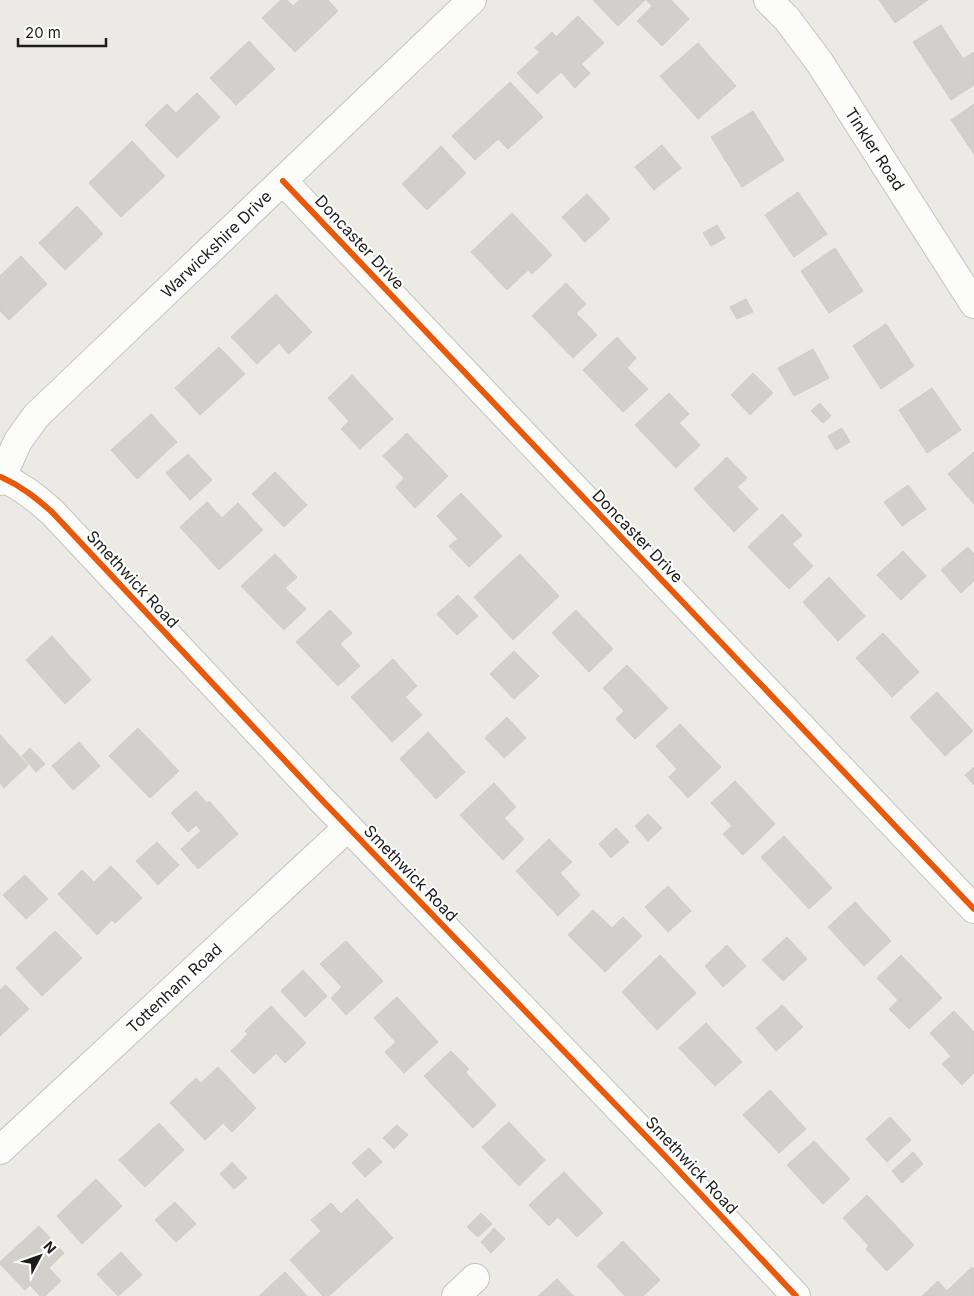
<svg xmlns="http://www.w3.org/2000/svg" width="974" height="1296" viewBox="0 0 974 1296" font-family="Inter,sans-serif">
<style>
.building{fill:#d1d0cb;stroke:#ceccc5}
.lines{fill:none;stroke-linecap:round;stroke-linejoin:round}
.minor-casing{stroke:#c3c3c0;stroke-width:30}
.minor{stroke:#fcfcfb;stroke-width:28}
.cycleway-casing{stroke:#fff;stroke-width:9}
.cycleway{stroke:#e8590c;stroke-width:6}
.labels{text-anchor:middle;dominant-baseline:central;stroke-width:4;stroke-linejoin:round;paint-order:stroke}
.street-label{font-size:16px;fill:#1c1c1c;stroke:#fff}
</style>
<rect width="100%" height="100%" fill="#ebeae4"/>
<!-- building -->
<g class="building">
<polygon points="281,0 287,0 293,6 300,0 328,0 338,11 295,52 262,18"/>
<polygon points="593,0 645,0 618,26"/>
<polygon points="646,0 671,0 689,19 662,46 637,21 652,6"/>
<polygon points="879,0 928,0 895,23"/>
<polygon points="578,16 604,43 581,64 590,73 575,88 561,72 537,94 517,73 540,52 535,48 552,32 556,37"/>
<polygon points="941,25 963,59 974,52 974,85 951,100 913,42"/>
<polygon points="249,41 275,69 236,105 210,78"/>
<polygon points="698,43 736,86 698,119 660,76"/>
<polygon points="510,82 543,117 508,149 498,139 475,160 452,136"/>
<polygon points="197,93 220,117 177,158 145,125 167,104 176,113"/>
<polygon points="974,104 974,154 951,120"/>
<polygon points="753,111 784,160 742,187 711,137"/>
<polygon points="132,141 165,176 121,217 89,183"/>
<polygon points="662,145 681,168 654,190 635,167"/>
<polygon points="441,146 466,173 427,210 402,184"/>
<polygon points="798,192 827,234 794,257 765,215"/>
<polygon points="587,194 610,219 585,242 562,217"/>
<polygon points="77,206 103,234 65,270 39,243"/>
<polygon points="512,213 552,255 532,274 528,270 507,290 471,252"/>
<polygon points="717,225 725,238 711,246 703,233"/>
<polygon points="835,248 863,291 829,313 801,271"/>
<polygon points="21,256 47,284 9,320 0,311 0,276"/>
<polygon points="566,283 586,304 576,313 597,335 573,358 532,316"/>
<polygon points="276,294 312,332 289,354 279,343 257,364 231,337"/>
<polygon points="746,299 753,312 737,319 730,307"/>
<polygon points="886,324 914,366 881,389 853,346"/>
<polygon points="617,337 636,358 627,368 648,389 623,412 583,370"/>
<polygon points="219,347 245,374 200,415 175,388"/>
<polygon points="813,349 829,378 794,396 778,368"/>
<polygon points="753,373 773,393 750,415 731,395"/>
<polygon points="352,375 393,419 360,449 341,429 349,421 328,398"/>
<polygon points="932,388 961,430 927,453 899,410"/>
<polygon points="669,393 689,414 679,423 700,445 676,468 635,425"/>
<polygon points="820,403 831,416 823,423 811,411"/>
<polygon points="151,414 177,442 137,479 111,450"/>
<polygon points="842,428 850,442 836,450 828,436"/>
<polygon points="407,433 448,476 415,508 396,487 404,478 383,456"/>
<polygon points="974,452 974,504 948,474"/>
<polygon points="188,454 212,480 190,500 166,473"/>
<polygon points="727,457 747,478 737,487 758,509 734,532 694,489"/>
<polygon points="275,472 307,505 284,527 252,494"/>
<polygon points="908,485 926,509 902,526 884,502"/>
<polygon points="461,493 502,536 469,567 449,546 458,539 437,516"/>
<polygon points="207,502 222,518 238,503 263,530 219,570 180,527"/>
<polygon points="782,514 802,535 792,544 813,566 789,589 748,547"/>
<polygon points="968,547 974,554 974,581 961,593 941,570"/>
<polygon points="903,551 926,576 901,600 877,575"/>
<polygon points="275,554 297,577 285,588 306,609 284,630 241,586"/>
<polygon points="520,554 559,596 513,640 474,597"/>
<polygon points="829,577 865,616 838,641 803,602"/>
<polygon points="458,595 478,616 457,635 437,614"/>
<polygon points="330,610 352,633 340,644 360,666 338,686 296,642"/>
<polygon points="576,610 613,649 589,672 552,633"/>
<polygon points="883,633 919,672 892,697 856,658"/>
<polygon points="52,636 91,680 65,704 26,660"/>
<polygon points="514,651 539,676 514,699 490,674"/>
<polygon points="393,659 417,686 405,697 422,715 392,742 351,697"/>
<polygon points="627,665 668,708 635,739 616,719 624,711 603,688"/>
<polygon points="937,692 973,731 945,756 910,717"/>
<polygon points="507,717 526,738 504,758 485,738"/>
<polygon points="680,724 721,767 688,798 669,777 677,769 656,746"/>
<polygon points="138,728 179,771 150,798 109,756"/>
<polygon points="428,732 465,772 436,799 400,759"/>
<polygon points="0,735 28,765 4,788 0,783"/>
<polygon points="79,742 100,766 73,790 52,766"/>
<polygon points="30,748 45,764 36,772 22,756"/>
<polygon points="974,767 974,785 965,775"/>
<polygon points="735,781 775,824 743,855 723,834 732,826 711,803"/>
<polygon points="494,783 516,807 504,818 524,839 503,860 460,815"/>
<polygon points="196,791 207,803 209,801 238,834 198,869 181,849 201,831 196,825 188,832 171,813"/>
<polygon points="648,814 662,828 648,841 635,826"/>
<polygon points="616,828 629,842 611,858 599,844"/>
<polygon points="784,836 832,888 809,909 761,857"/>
<polygon points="549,839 572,862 560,873 580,895 558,916 516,871"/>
<polygon points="157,842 179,865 158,885 136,861"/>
<polygon points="111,866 142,898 115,923 112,920 97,935 58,894 82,870 94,882"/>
<polygon points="25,875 48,899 26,919 3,895"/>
<polygon points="668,886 691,911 668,932 645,907"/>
<polygon points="855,902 891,941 864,966 828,927"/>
<polygon points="593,910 612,928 623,917 642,936 605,972 568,935"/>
<polygon points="55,931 82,958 42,996 16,968"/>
<polygon points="787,937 807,959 783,981 762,960"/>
<polygon points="346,941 383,981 346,1015 331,998 342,987 320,964"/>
<polygon points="727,945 746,966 723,987 705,966"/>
<polygon points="660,955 696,993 657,1030 622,992"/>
<polygon points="901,955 942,998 909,1029 889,1009 898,1000 877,978"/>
<polygon points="303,970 327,996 305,1017 281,991"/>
<polygon points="6,985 29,1009 0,1036 0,990"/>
<polygon points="397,997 438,1042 404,1073 385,1052 396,1042 374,1018"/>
<polygon points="782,1005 803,1027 776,1051 756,1028"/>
<polygon points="271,1006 306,1043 285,1063 276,1053 254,1074 231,1051 248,1034 245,1031"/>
<polygon points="954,1011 974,1032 974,1073 962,1085 942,1064 951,1056 930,1033"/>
<polygon points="706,1023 742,1062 715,1086 679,1048"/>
<polygon points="451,1051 469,1069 465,1072 496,1105 473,1128 424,1076"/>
<polygon points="218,1067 256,1108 232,1132 223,1123 205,1140 170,1103 196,1078 201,1083"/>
<polygon points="770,1090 806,1129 779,1153 743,1115"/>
<polygon points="890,1117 911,1140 887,1162 866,1139"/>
<polygon points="509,1122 545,1160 519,1186 482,1147"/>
<polygon points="159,1123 184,1150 145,1187 119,1160"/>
<polygon points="397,1125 408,1135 394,1149 383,1138"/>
<polygon points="814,1141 850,1179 823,1204 787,1165"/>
<polygon points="369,1148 382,1162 365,1177 352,1163"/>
<polygon points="913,1152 923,1164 902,1183 892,1171"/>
<polygon points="232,1162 247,1178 234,1189 220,1174"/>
<polygon points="564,1172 603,1213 577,1237 558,1217 549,1226 529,1205"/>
<polygon points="96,1179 122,1206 82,1244 57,1216"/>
<polygon points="867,1195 914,1245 887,1271 866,1249 869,1246 843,1218"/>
<polygon points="357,1199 393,1238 329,1296 323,1296 290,1260 321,1231 311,1220 331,1203 341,1214"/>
<polygon points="175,1202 196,1224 176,1242 155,1220"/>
<polygon points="481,1213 492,1224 478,1237 467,1227"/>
<polygon points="39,1226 64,1253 49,1268 61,1281 45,1296 40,1296 30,1285 25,1290 0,1264 0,1262"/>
<polygon points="494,1228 505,1239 491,1253 481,1242"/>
<polygon points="623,1241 660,1280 643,1296 625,1296 597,1266"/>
<polygon points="121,1252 142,1275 118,1296 97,1274"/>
<polygon points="972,1267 974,1269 974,1296 922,1296 938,1281 947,1291"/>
<polygon points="285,1272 307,1296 259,1296"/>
<polygon points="557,1279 574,1296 538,1296"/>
</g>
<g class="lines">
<defs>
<g id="minor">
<polyline points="768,0 787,19 820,63 974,304"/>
<polyline points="283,181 974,909"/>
<path d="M 1,477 C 21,486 35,497 52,512 L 319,797 L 665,1156 L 796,1296"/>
<polyline points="0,481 18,441 36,416 472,0"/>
<polyline points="0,1150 348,827"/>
<polyline points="456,1296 475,1278"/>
</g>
</defs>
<!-- minor casing -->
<use href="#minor" class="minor-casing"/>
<!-- minor -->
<use href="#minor" class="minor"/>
<defs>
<g id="cycleway">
<polyline points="283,181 974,909"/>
<path d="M 1,477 C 21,486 35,497 52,512 L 319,797 L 665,1156 L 796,1296"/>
</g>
</defs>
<!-- cycleway casing -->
<use href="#cycleway" class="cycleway-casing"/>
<!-- cycleway -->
<use href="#cycleway" class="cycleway"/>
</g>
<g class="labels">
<!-- street labels -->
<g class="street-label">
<text transform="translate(875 149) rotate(57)">Tinkler Road</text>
<text transform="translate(360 242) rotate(47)">Doncaster Drive</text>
<text transform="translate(216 244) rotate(-44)">Warwickshire Drive</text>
<text transform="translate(638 536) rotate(46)">Doncaster Drive</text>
<text transform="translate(133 579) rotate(47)">Smethwick Road</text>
<text transform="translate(411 873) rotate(46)">Smethwick Road</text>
<text transform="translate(174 988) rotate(-43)">Tottenham Road</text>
<text transform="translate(692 1165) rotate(47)">Smethwick Road</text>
</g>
</g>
<!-- north arrow -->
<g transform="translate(40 1256) rotate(49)" stroke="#ffffff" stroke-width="4" paint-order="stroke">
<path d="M0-4L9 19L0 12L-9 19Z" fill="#1c1c1c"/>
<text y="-8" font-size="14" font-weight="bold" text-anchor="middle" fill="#1c1c1c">N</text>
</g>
<!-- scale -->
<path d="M18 38v8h88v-8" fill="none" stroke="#1c1c1c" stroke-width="2.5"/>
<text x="25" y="38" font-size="15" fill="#1c1c1c" stroke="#ffffff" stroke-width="4" paint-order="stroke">20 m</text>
</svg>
